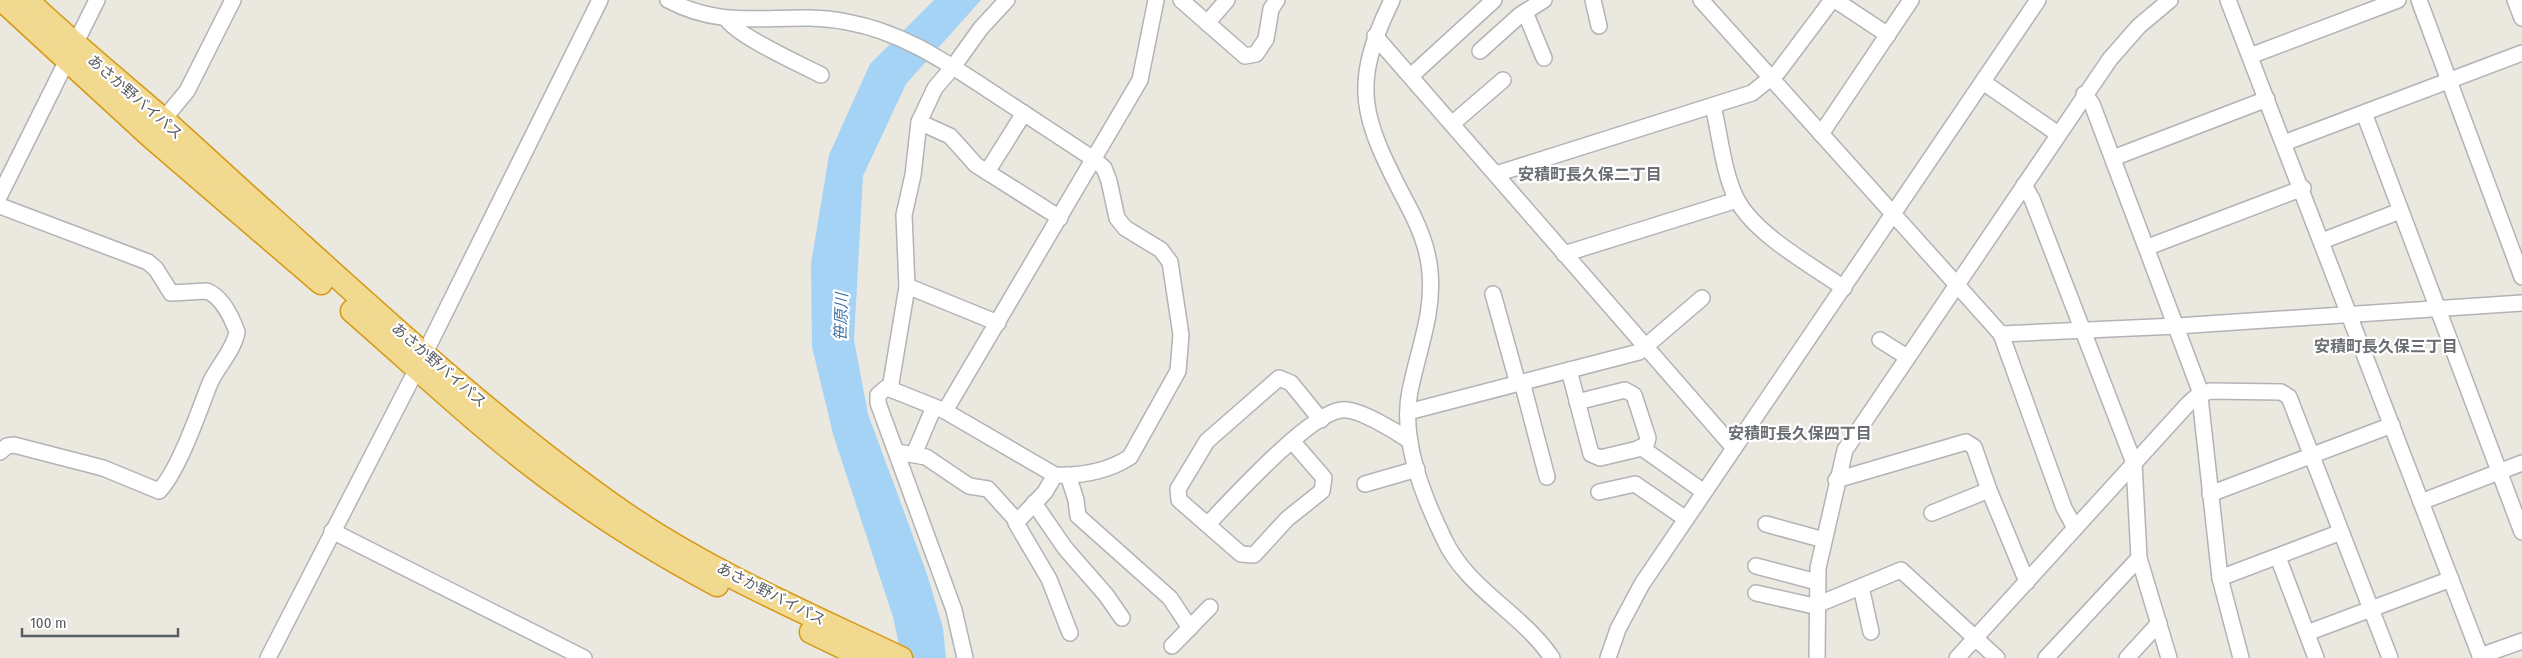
<svg xmlns="http://www.w3.org/2000/svg" width="2522" height="658" viewBox="0 0 2522 658" font-family="'Fira Sans Condensed','Noto Sans JP',sans-serif">
<style>
.water{fill:#a5d3f6}
.lines{fill:none;stroke-linecap:round;stroke-linejoin:round}
.minor-casing{stroke:#b1b3b7;stroke-width:18}
.highway-casing{stroke:#d69915;stroke-width:25}
.minor{stroke:#fff;stroke-width:15}
.highway{stroke:#f2d990;stroke-width:22}
.labels{text-anchor:middle;dominant-baseline:central;stroke-width:4.5;stroke-linejoin:round;paint-order:stroke}
.street-label{font-size:15px;fill:#595c60;stroke:#fff}
.neighbourhood-label{font-size:16px;font-weight:bold;fill:#6a6e72;stroke:#fff}
.water-label{font-size:16px;font-style:italic;fill:#4575a6;stroke:#fff}
</style>
<rect width="100%" height="100%" fill="#ebe8e0"/>
<!-- water -->
<polygon class="water" points="934,0 981,0 906,84 863,176 854,340 868,414 927,574 943,628 946,658 902,658 893,617 833,434 812,347 811,264 829,155 870,64"/>
<g class="lines">
<defs>
<g id="minor">
<path d="M 668,0 C 732,34 782,9 847,22 C 903,32 947,63 993,93 C 1027,115 1061,138 1095,160 L 1104,168 L 1109,181 L 1117,218 L 1125,228 L 1161,250 L 1170,262 L 1181,335 L 1178,371 L 1130,457 C 1107,472 1082,476 1055,475 L 945,411 L 890,389 L 886,388 L 878,395 L 878,403 L 954,610 L 965,658"/>
<polyline points="1181,0 1245,56 1256,54 1266,39 1271,9 1277,0"/>
<path d="M 1392,0 C 1350,86 1362,117 1404,198 C 1417,222 1428,246 1430,272 C 1434,314 1418,350 1410,391 C 1400,439 1423,496 1444,539 C 1467,589 1522,613 1552,658"/>
<polyline points="1593,0 1599,26"/>
<polyline points="1701,0 2001,334 2177,326 2522,303"/>
<polyline points="1835,0 1888,35"/>
<polyline points="2228,0 2481,658"/>
<polyline points="2419,0 2522,277"/>
<polyline points="2515,0 2522,18"/>
<polyline points="1525,12 1544,58"/>
<path d="M 727,19 C 735,35 802,65 821,75"/>
<polyline points="1207,23 1227,0"/>
<polyline points="1375,36 1734,448"/>
<polyline points="1480,51 1520,15 1544,0"/>
<polyline points="2250,56 2398,0"/>
<polyline points="1411,76 1494,0"/>
<polyline points="1983,82 2058,134"/>
<polyline points="2084,94 2092,104 2199,388 2220,578 2241,658"/>
<path d="M 1713,106 C 1720,135 1723,171 1736,198 C 1754,234 1811,265 1844,288"/>
<polyline points="2364,113 2522,532"/>
<polyline points="163,120 187,91 233,0"/>
<polyline points="919,122 950,136 976,165 1060,218"/>
<polyline points="1453,123 1503,80"/>
<polyline points="1821,134 1911,0"/>
<polyline points="2284,143 2522,53"/>
<polyline points="2113,158 2267,99"/>
<polyline points="987,172 1024,113"/>
<polyline points="1496,174 1752,93 1778,72 1832,0"/>
<polyline points="2024,185 2032,199 2134,463 2139,558 2169,658"/>
<polyline points="0,195 97,0"/>
<path d="M 0,206 L 148,262 L 156,269 L 171,293 L 207,291 C 222,297 232,318 237,332 C 234,350 217,367 210,383 C 199,411 179,470 159,491 L 103,468 L 14,445 L 7,446 L 0,452"/>
<polyline points="2322,241 2400,211"/>
<polyline points="2148,247 2303,188"/>
<polyline points="1564,254 1737,200"/>
<polyline points="907,286 998,323"/>
<polyline points="1493,294 1518,384"/>
<polyline points="2001,334 2064,508 2075,528"/>
<polyline points="1880,340 1907,357"/>
<polyline points="1569,370 1591,454 1600,458 1642,448 1704,492"/>
<polyline points="1522,382 1547,477"/>
<polyline points="890,389 907,287 904,215 913,175 919,122 935,88 953,67 981,28 1007,0"/>
<polyline points="1577,402 1625,390 1634,395 1648,438 1646,445 1639,448"/>
<polyline points="945,411 1140,80 1156,0"/>
<polyline points="1408,412 1639,352 1702,298"/>
<polyline points="1292,441 1324,478 1322,491 1287,519 1254,555 1241,554 1179,500 1178,489 1207,441 1279,378 1291,383 1321,420"/>
<polyline points="897,452 926,457 969,486 988,489 1016,520"/>
<polyline points="914,454 934,407"/>
<polyline points="1055,475 1045,492 1016,523 1049,579 1070,633"/>
<polyline points="1068,475 1076,500 1078,516 1170,598 1190,628"/>
<polyline points="1836,480 1966,442 1974,447 1989,490 2027,582"/>
<polyline points="1365,484 1417,469"/>
<polyline points="1599,492 1635,484 1686,519"/>
<polyline points="2210,494 2392,425"/>
<polyline points="2421,502 2522,463"/>
<polyline points="1034,503 1065,548 1106,595 1122,618"/>
<polyline points="1932,513 1989,490"/>
<path d="M 1208,524 C 1232,499 1309,414 1341,410 C 1357,407 1397,432 1410,441"/>
<polyline points="1766,524 1824,540"/>
<polyline points="332,531 584,658"/>
<polyline points="2278,557 2316,658"/>
<polyline points="1756,566 1817,582"/>
<polyline points="2220,578 2341,532"/>
<polyline points="1861,587 1871,632"/>
<polyline points="1756,593 1814,606 1901,570 1997,658"/>
<polyline points="2307,633 2451,579"/>
<polyline points="1172,646 1210,607"/>
<polyline points="2480,656 2522,641"/>
<polyline points="268,658 425,353 600,0"/>
<polyline points="1608,658 1618,629 1642,584 2038,0"/>
<polyline points="1817,658 1818,568 1845,450 2110,59 2139,26 2170,0"/>
<polyline points="1957,658 2188,404 2197,396 2210,391 2281,392 2289,397 2390,658"/>
<polyline points="2046,658 2139,558"/>
<polyline points="2127,658 2159,623"/>
</g>
<g id="highway">
<polyline points="2,0 151,137 321,283"/>
<path d="M 27,0 C 71,42 118,80 164,120 C 200,152 235,185 271,217 C 385,320 500,427 627,515 C 712,573 809,614 901,658"/>
<path d="M 352,311 C 420,370 486,434 560,487 C 610,524 663,556 717,585"/>
<polyline points="811,632 865,658"/>
</g>
</defs>
<!-- minor casing -->
<use href="#minor" class="minor-casing"/>
<!-- highway casing -->
<use href="#highway" class="highway-casing"/>
<!-- minor -->
<use href="#minor" class="minor"/>
<!-- highway -->
<use href="#highway" class="highway"/>
</g>
<g class="labels">
<!-- street labels -->
<g class="street-label">
<text transform="translate(135 97) rotate(41)">あさか野バイパス</text>
<text transform="translate(439 365) rotate(41)">あさか野バイパス</text>
<text transform="translate(771 594) rotate(27)">あさか野バイパス</text>
</g>
<!-- neighbourhood labels -->
<g class="neighbourhood-label">
<text x="1590" y="174">安積町長久保二丁目</text>
<text x="2386" y="346">安積町長久保三丁目</text>
<text x="1800" y="433">安積町長久保四丁目</text>
</g>
<!-- water labels -->
<g class="water-label">
<text transform="translate(841 317) rotate(-88)">笹原川</text>
</g>
</g>
<!-- scale -->
<path d="M22 628v8h156v-8" fill="none" stroke="#595c60" stroke-width="2.5"/>
<text x="30" y="628" font-size="15" fill="#595c60" stroke="#ffffff" stroke-width="4" paint-order="stroke">100 m</text>
</svg>
